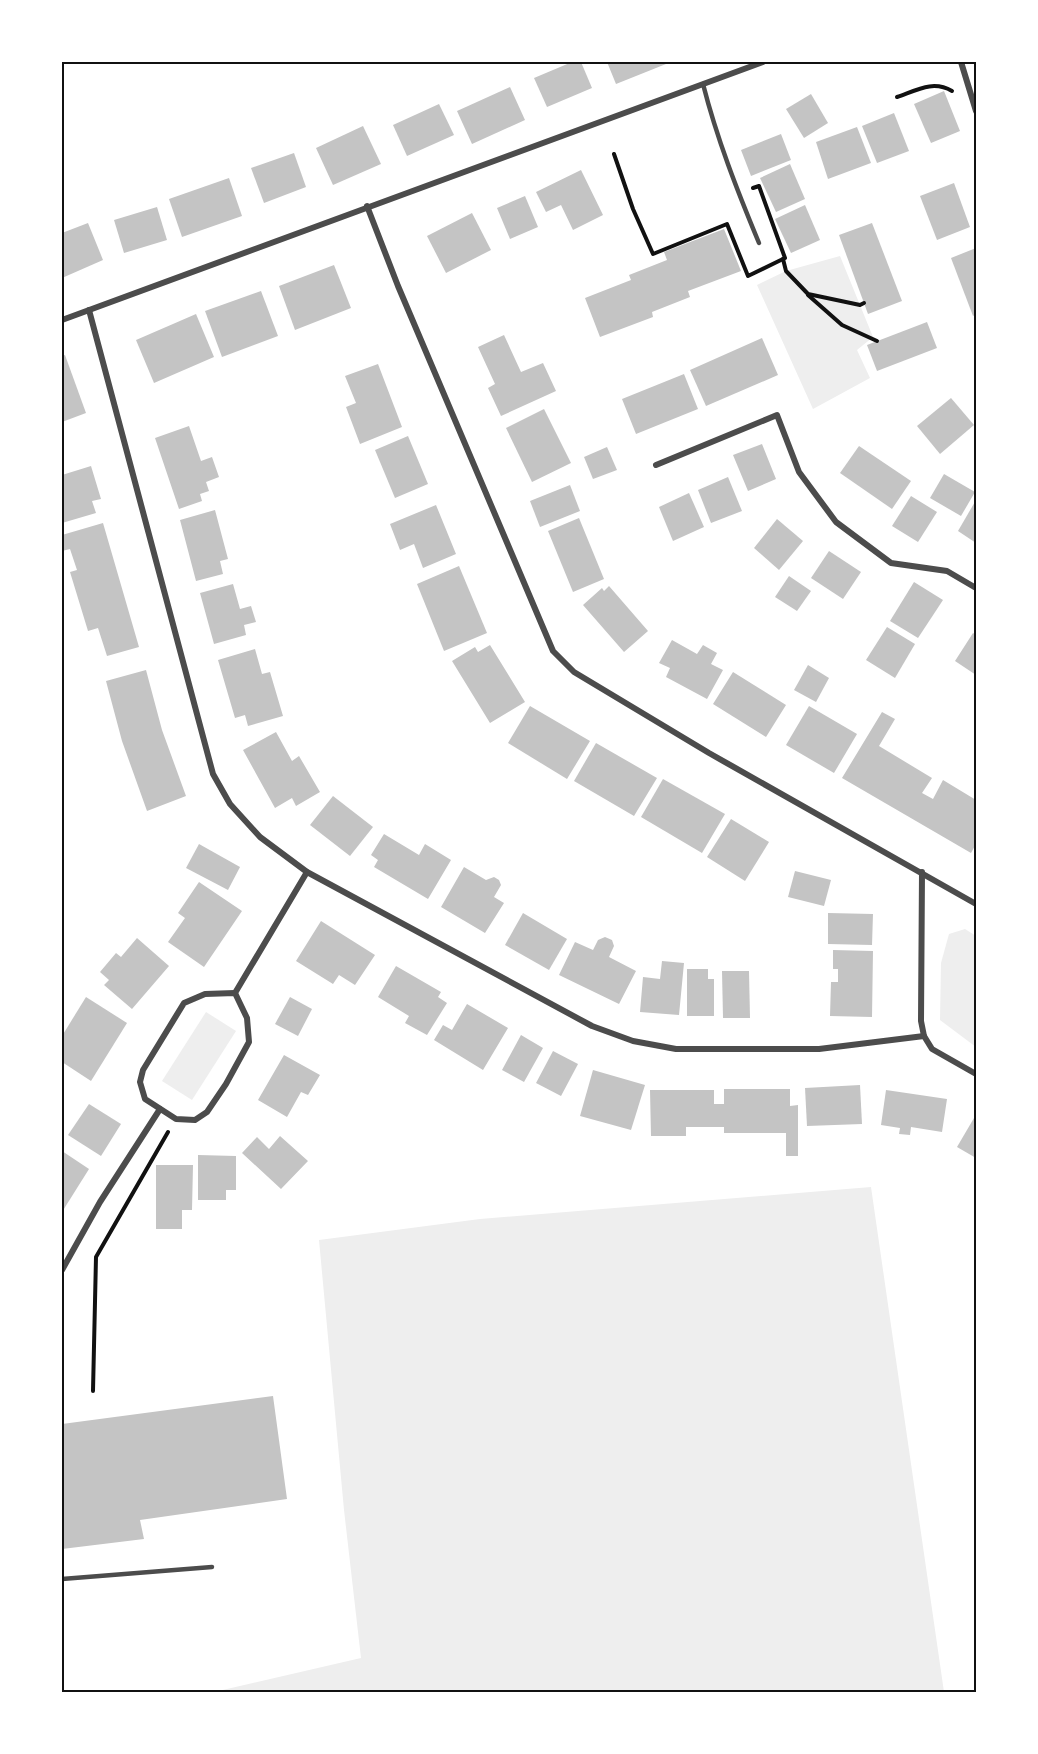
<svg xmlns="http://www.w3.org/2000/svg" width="1038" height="1754" viewBox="0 0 1038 1754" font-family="'Alegreya Sans',sans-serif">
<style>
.green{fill:#eee}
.building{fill:#c4c4c4}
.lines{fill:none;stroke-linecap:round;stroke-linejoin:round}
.path{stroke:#111;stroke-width:4}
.service{stroke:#4c4c4c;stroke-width:4.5}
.minor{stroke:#4c4c4c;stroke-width:6}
.neatline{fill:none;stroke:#111;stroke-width:2}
</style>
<rect width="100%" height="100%" fill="#fff"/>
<!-- green -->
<g class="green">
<polygon points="840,256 873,337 857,350 870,378 813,409 757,285 786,271"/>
<polygon points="965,929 976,936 976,1047 940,1020 941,963 949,934"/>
<polygon points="206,1012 236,1031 192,1100 162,1081"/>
<polygon points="871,1187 944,1692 214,1692 361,1658 344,1510 319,1240 480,1219"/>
</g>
<!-- building -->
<g class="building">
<polygon points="572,62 581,62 592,88 547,107 534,78"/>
<polygon points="607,62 671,62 616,84"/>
<polygon points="510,87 525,120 472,144 457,111"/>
<polygon points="944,91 960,131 931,143 914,104"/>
<polygon points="811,94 828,123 804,138 786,109"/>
<polygon points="439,104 454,135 407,156 393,125"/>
<polygon points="894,113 909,151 877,163 862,126"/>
<polygon points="363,126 381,164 333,185 316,148"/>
<polygon points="857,127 871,163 828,179 816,142"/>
<polygon points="781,134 791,160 751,176 741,150"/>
<polygon points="294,153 306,187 264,203 251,168"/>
<polygon points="790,164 805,199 776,212 760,178"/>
<polygon points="581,170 603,215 573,230 561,205 546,212 536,192"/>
<polygon points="229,178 242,216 182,237 169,199"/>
<polygon points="954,183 970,227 937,240 920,196"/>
<polygon points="525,196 538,227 510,239 497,208"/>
<polygon points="805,205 820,240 791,253 775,219"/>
<polygon points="157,207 167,240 124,253 114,220"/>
<polygon points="472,213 491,250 446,273 427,236"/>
<polygon points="88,223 103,260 62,278 62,233"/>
<polygon points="872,223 902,301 868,314 839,235"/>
<polygon points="724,229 741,271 688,291 690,297 652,312 653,317 600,337 585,298 631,280 629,275 667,260 664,252"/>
<polygon points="976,248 976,314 973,316 951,258"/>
<polygon points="334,265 351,308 295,330 279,286"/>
<polygon points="261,291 278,336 222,357 205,311"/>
<polygon points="196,314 214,357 154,383 136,340"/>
<polygon points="927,322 937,348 877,371 867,345"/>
<polygon points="504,335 521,372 543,363 556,391 501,416 488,388 495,384 478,347"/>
<polygon points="762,338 778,375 706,406 690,370"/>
<polygon points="65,355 86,413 62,422 62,356"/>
<polygon points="378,364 402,427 360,444 346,407 356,403 345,376"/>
<polygon points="684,374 698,409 636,434 622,399"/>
<polygon points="951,398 974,425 940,454 917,426"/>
<polygon points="544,409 571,463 532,482 506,428"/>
<polygon points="189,426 201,461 212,457 219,477 206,482 209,491 200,494 202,501 179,509 155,438"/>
<polygon points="408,436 428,484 395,498 375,450"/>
<polygon points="762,444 776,479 748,491 733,455"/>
<polygon points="859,446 911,481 892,509 840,473"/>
<polygon points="607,447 617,470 593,479 584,457"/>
<polygon points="91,466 101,499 92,501 96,513 62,523 62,486 64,485 62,475"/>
<polygon points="944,474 975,492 961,516 930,498"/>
<polygon points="728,477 742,511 711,523 698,490"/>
<polygon points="570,485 580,511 540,527 530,501"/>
<polygon points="689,493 704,527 673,541 659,507"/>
<polygon points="911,496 937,512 918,542 892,526"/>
<polygon points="976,500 976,543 958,531"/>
<polygon points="436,505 456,554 423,568 414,544 400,550 390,524"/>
<polygon points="215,510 228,559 220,561 223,574 196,581 180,520"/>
<polygon points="579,518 604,579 573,592 548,531"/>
<polygon points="777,519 803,541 779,570 754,548"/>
<polygon points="103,523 139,647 107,656 98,628 88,631 70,572 77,570 70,549 62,551 62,535"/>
<polygon points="829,551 861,572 843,599 811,578"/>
<polygon points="459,566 487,633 444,651 417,584"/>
<polygon points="789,576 811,591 797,611 775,597"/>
<polygon points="914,582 943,600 918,638 890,621"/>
<polygon points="233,584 240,609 251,606 256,622 244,625 246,635 214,644 200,593"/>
<polygon points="609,586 648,631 624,652 583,605 602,588 604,591"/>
<polygon points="887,627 915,644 895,678 866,660"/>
<polygon points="973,633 976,635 976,675 955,661"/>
<polygon points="672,640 697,654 703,645 717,653 711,664 723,670 707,699 666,677 670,668 659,663"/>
<polygon points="490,645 525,702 490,723 452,661 475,647 478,652"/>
<polygon points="255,649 262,674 270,672 283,716 248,726 245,715 235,718 218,660"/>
<polygon points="808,665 829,678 816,702 794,690"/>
<polygon points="146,670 162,730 186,796 147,811 122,741 106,681"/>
<polygon points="733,672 786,705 766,737 713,704"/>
<polygon points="530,706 590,741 567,779 508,743"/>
<polygon points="809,706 857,734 834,773 786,745"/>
<polygon points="882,712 895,719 879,746 932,778 922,793 933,799 943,780 976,800 976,844 971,853 842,778"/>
<polygon points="276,732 292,761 299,756 320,792 296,806 292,798 275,808 243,750"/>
<polygon points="596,743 657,778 634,816 574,781"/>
<polygon points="663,779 725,814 702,853 641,817"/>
<polygon points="333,796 373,827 350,856 310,825"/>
<polygon points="731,819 769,842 745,881 707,857"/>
<polygon points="384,834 419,855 425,844 451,860 428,899 374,867 378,860 371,855"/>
<polygon points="199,844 240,867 228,890 186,868"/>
<polygon points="464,867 486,880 494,877 499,880 501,885 494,897 504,903 485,933 441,907"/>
<polygon points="795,871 831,880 824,906 788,897"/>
<polygon points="199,882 242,911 204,967 168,942 185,918 178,913"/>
<polygon points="523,913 567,939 549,970 505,945"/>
<polygon points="828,913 873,914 872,945 828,944"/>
<polygon points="321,921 375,955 355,985 339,975 333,984 296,961"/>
<polygon points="605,937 612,940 614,946 609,957 636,971 619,1004 559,975 575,942 593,950 598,940"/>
<polygon points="137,938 169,966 132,1009 104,985 109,980 100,972 116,953 121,957"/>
<polygon points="833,950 873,951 872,1017 830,1016 831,982 838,982 838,969 833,969"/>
<polygon points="662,961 684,963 679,1015 640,1012 643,977 660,979"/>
<polygon points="396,966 441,992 438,997 447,1003 427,1035 405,1023 409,1016 378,997"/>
<polygon points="687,969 708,969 708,979 714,979 714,1016 687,1016"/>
<polygon points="722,971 749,971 750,1018 723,1018"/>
<polygon points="86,997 127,1023 91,1081 62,1062 62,1036"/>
<polygon points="290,997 312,1009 298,1036 275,1024"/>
<polygon points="467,1004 508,1028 483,1070 434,1040 443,1025 452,1030"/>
<polygon points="521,1035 543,1048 524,1082 502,1070"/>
<polygon points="553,1051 578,1064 561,1096 536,1083"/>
<polygon points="284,1055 320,1075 308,1095 301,1092 287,1117 258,1100"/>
<polygon points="593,1070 645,1085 631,1130 580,1116"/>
<polygon points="860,1085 862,1124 807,1126 805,1088"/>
<polygon points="724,1089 790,1089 790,1106 798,1105 798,1156 786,1156 786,1133 724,1133 724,1127 686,1127 686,1136 651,1136 650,1090 714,1090 714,1104 724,1104"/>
<polygon points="886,1090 947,1099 942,1132 911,1127 910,1135 899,1134 900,1128 881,1125"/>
<polygon points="89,1104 121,1124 101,1156 68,1135"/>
<polygon points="974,1118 976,1119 976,1158 957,1147"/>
<polygon points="280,1136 308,1161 281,1189 242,1153 257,1137 269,1149"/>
<polygon points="62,1151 89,1169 62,1212"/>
<polygon points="198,1155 236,1156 236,1190 226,1190 226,1200 198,1200"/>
<polygon points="156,1165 193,1165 192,1210 182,1210 182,1229 156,1229"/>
<polygon points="273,1396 287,1499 140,1520 144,1539 62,1549 62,1424"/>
</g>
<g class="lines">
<!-- path -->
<g class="path">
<path d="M 897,97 C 917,90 933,80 952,91"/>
<polyline points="614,154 633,209 653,254 727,224 748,276 785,258 759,186 753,188"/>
<polyline points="783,259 786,271 808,294 860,305 864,303"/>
<polyline points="808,295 842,325 877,341"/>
<polyline points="93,1391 96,1257 168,1132"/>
</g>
<!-- service -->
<g class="service">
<path d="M 703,84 C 717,139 737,190 759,243"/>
<polyline points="62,1579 212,1567"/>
</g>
<!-- minor -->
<g class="minor">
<polyline points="961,62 976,111"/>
<polyline points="367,206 398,286 553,651 574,672 709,753 976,904"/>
<polyline points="89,310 213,774 230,804 260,837 307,872 592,1026 633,1041 676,1049 819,1049 924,1036 932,1049 976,1074"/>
<polyline points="62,320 763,62"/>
<polyline points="656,465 777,415 799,472 836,522 891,563 947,571 976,588"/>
<polyline points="922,872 921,1021 924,1036"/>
<polygon points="235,993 247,1018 249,1042 226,1084 207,1112 195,1120 176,1119 145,1099 140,1082 143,1070 184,1003 205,994"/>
<polyline points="235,993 307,872"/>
<polyline points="62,1270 100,1202 160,1109"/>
</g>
</g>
<!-- border -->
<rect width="1038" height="1754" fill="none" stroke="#ffffff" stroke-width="126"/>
<rect x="63" y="63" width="912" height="1628" class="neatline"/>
</svg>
